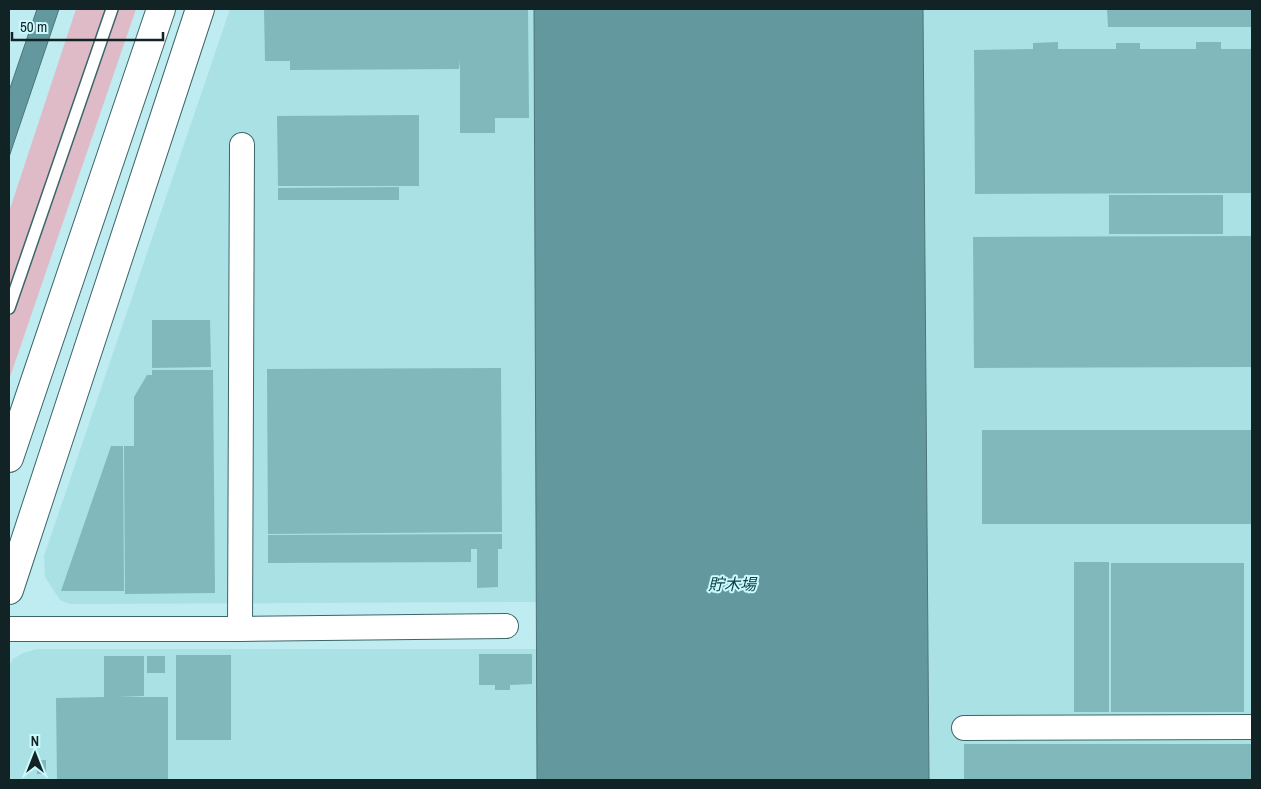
<svg xmlns="http://www.w3.org/2000/svg" width="1261" height="789" viewBox="0 0 1261 789" font-family="'Archivo Narrow','Noto Sans JP',sans-serif">
<style>
.built{fill:#aae1e5}
.green{fill:#debbc7}
.water{fill:#63999e;stroke:#4a7679}
.building{fill:#81b8bc}
.lines{fill:none;stroke-linecap:round;stroke-linejoin:round}
.lane-casing{stroke:#3c6669;stroke-width:14}
.street-casing{stroke:#3c6669;stroke-width:26}
.secondary-casing{stroke:#3c6669;stroke-width:30}
.lane{stroke:#fff;stroke-width:11}
.street{stroke:#fff;stroke-width:24}
.secondary{stroke:#fff;stroke-width:28}
.labels{text-anchor:middle;dominant-baseline:central;stroke-width:4;stroke-linejoin:round;paint-order:stroke}
.water-label{font-size:16px;font-style:italic;fill:#0d4145;stroke:#ccf9fd}
</style>
<rect width="100%" height="100%" fill="#bfecf0"/>
<!-- built -->
<g class="built">
<polygon points="230,9 534,9 536,602 70,604 60,600 45,577 44,556"/>
<polygon points="923,9 1252,9 1252,780 929,780"/>
<polygon points="37,649 536,649 537,780 9,780 9,666 13,659 23,653"/>
</g>
<!-- green -->
<polygon class="green" points="76,9 136,9 9,380 9,212"/>
<!-- water -->
<g class="water">
<polygon points="37,9 59,9 9,157 9,91"/>
<polygon points="534,9 923,9 929,780 537,780"/>
</g>
<!-- building -->
<g class="building">
<polygon points="264,9 528,9 529,118 495,118 495,133 460,133 460,60 459,69 290,70 290,61 265,61"/>
<polygon points="1107,9 1252,9 1252,27 1108,27"/>
<polygon points="1058,42 1058,49 1116,49 1116,43 1140,43 1140,49 1196,49 1196,42 1221,42 1221,49 1252,49 1252,193 975,194 974,50 1033,49 1033,43"/>
<polygon points="419,115 419,186 278,186 277,116"/>
<polygon points="399,187 399,200 278,200 278,188"/>
<rect x="1109" y="195" width="114" height="39"/>
<polygon points="1252,236 1252,367 974,368 973,237"/>
<polygon points="152,320 210,320 211,367 152,368"/>
<polygon points="501,368 502,532 268,534 267,369"/>
<polygon points="152,370 213,370 215,593 125,594 124,446 134,446 134,397 147,375 152,375"/>
<rect x="982" y="430" width="270" height="94"/>
<polygon points="111,446 123,446 124,591 61,591"/>
<polygon points="502,534 502,549 498,549 498,587 477,588 477,549 471,549 471,562 268,563 268,535"/>
<rect x="1074" y="562" width="35" height="150"/>
<rect x="1111" y="563" width="133" height="149"/>
<polygon points="479,654 532,654 532,684 510,685 510,690 495,690 495,685 479,685"/>
<rect x="176" y="655" width="55" height="85"/>
<polygon points="104,656 144,656 144,696 117,697 168,697 168,780 57,780 56,698 104,697"/>
<rect x="147" y="656" width="18" height="17"/>
<rect x="964" y="744" width="288" height="36"/>
<rect x="37" y="760" width="9" height="14"/>
</g>
<g class="lines">
<defs>
<polyline id="lane" points="9,308 112,9"/>
<g id="street">
<polyline points="9,629 240,629 506,626"/>
<polyline points="240,629 242,145"/>
<polyline points="964,728 1252,727"/>
</g>
<g id="secondary">
<polyline points="9,458 161,9"/>
<polyline points="9,590 200,9"/>
</g>
</defs>
<!-- lane casing -->
<use href="#lane" class="lane-casing"/>
<!-- street casing -->
<use href="#street" class="street-casing"/>
<!-- secondary casing -->
<use href="#secondary" class="secondary-casing"/>
<!-- lane -->
<use href="#lane" class="lane"/>
<!-- street -->
<use href="#street" class="street"/>
<!-- secondary -->
<use href="#secondary" class="secondary"/>
</g>
<g class="labels">
<!-- water labels -->
<g class="water-label">
<text x="732" y="584">貯木場</text>
</g>
</g>
<!-- border -->
<rect width="1261" height="789" fill="none" stroke="#112324" stroke-width="20"/>
<!-- north arrow -->
<g transform="translate(35 754)" stroke="#ccf9fd" stroke-width="4" paint-order="stroke">
<path d="M0-4L9 19L0 12L-9 19Z" fill="#112324"/>
<text y="-8" font-size="14" font-weight="bold" text-anchor="middle" fill="#112324">N</text>
</g>
<!-- scale -->
<path d="M12 32v8h151v-8" fill="none" stroke="#112324" stroke-width="2.5"/>
<text x="20" y="32" font-size="15" fill="#112324" stroke="#ccf9fd" stroke-width="4" paint-order="stroke">50 m</text>
</svg>
